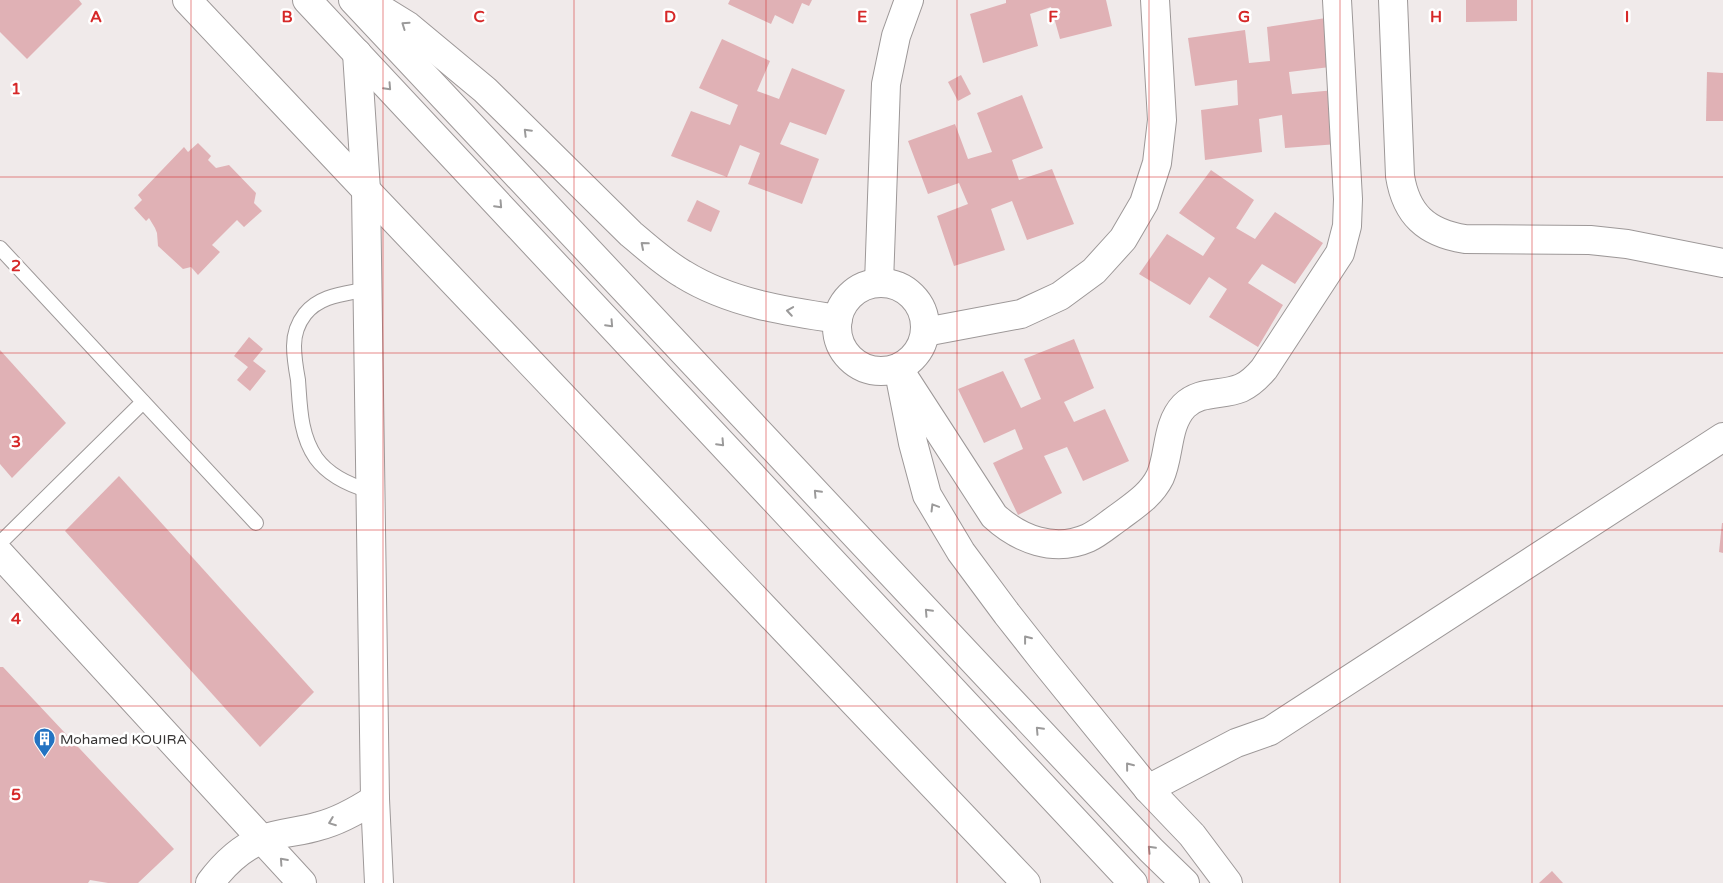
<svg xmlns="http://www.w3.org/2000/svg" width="1723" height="883" viewBox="0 0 1723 883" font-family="'Varela Round',sans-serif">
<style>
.building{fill:#e0b1b5}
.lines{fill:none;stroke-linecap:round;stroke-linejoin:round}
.lane-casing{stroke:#9d9898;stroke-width:16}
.street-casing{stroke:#9d9898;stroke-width:30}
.highway-casing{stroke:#9d9898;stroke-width:30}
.lane{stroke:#fff;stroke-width:14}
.street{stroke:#fff;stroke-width:28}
.highway{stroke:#fff;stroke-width:28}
.oneway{stroke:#9b9a9a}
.grid{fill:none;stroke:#d62828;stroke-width:1;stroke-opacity:0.55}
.labels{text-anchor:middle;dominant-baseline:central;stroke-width:5;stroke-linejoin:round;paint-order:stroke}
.poi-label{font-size:14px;fill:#373535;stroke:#fff;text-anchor:start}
.grid-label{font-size:16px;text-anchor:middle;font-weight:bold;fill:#d62828;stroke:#fff;stroke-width:5;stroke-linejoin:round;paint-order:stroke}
</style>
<rect width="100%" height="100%" fill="#f0eaea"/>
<!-- building -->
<g class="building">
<polygon points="0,0 79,0 82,4 27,59 0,32"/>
<polygon points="730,0 812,0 809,6 802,3 793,24 775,15 771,24 728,4"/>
<polygon points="1006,0 1106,0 1112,26 1060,39 1051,7 1030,14 1038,46 983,63 970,14 1006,3"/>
<polygon points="1466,0 1517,0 1517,21 1466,22"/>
<polygon points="1326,18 1330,67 1289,72 1292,94 1335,90 1338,144 1285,148 1282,115 1259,119 1262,152 1205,160 1201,110 1238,105 1237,80 1195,86 1188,38 1245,30 1249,63 1270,61 1267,27"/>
<polygon points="722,39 770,61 757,91 779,99 792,68 845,90 826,135 790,122 780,144 819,159 802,204 748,184 760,153 740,145 727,177 671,156 691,111 730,125 738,105 699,88"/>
<polygon points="1707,72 1723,73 1723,121 1706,121"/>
<polygon points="961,75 971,94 958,101 948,82"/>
<polygon points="1022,95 1043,148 1012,160 1019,180 1052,169 1074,224 1027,240 1012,201 991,209 1005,250 954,266 937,216 968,204 959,183 928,194 908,141 955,124 968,159 992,152 977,113"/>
<polygon points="198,143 211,156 208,160 216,168 229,165 256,193 254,203 262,211 244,227 237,220 212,245 220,252 198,275 191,267 183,269 158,246 157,233 155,228 149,218 146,221 134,208 142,200 138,195 184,147 188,152"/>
<polygon points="1211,170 1254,200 1236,228 1255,239 1275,212 1323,243 1295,284 1262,264 1248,283 1283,305 1258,347 1209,317 1227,289 1209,277 1190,305 1139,274 1167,234 1203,256 1215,238 1179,213"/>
<polygon points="697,200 720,211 711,232 687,221"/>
<polygon points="249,337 263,349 253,361 266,371 250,391 237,380 248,367 234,356"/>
<polygon points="1074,339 1094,388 1064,402 1074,422 1105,409 1129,461 1083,481 1067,447 1044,456 1062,493 1018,515 993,463 1023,449 1015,429 984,443 958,389 1003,371 1021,408 1041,399 1024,359"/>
<polygon points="0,350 66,423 12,478 0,464"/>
<polygon points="119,476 314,692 260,747 65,531"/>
<polygon points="1722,523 1723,523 1723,553 1719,552"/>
<polygon points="0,667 3,667 174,849 138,883 108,883 90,880 88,883 0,883"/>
<polygon points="1552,871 1563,883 1539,883"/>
</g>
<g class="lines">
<defs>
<g id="lane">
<polyline points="0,248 256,523"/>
<path d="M 367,289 C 345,294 320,295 305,314 C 298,323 294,335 294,346 C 294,357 296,369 298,380 C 300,407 300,435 316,458 C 329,476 349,485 370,491"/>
<polyline points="0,543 143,402"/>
</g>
<g id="street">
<polyline points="187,0 366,190 1026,883"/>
<path d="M 366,0 L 408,26 L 485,90 L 631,234 C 648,248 664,263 683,274 C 730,303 784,311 838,319"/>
<path d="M 1393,0 L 1400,176 C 1406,214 1426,233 1465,239 L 1590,240 L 1627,244 L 1723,263"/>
<polyline points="357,53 366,190 375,799 379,883"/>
<polyline points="879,283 886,84 896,36 909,0"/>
<circle cx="881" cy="327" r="44"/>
<polyline points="925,332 1021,314 1060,296 1094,271 1123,239 1144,203 1157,163 1162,120 1155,0"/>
<path d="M 898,368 L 994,516 C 1019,539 1054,553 1088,538 C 1099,533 1110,523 1119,517 C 1135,505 1151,495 1160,477 C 1170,455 1166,425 1184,406 C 1200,390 1222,396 1241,388 C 1250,384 1258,376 1264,369 L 1340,253 L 1347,226 L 1348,199 L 1337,0"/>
<polyline points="901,382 913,443 927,495 961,552 1007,614 1044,661 1148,789 1192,835 1228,883"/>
<polyline points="0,554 302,883"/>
<polyline points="1148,789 1236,743 1270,731 1723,437"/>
<path d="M 210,883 C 224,864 240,848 263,839 C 280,832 301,832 319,826 C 339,821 358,810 375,799"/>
</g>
<g id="highway">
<polyline points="307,0 1133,883"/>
<polyline points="353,0 1151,850 1185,883"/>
</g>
</defs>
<!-- lane casing -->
<use href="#lane" class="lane-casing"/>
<!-- street casing -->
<use href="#street" class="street-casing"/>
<!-- highway casing -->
<use href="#highway" class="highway-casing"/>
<!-- lane -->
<use href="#lane" class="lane"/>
<!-- street -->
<use href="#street" class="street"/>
<!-- highway -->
<use href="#highway" class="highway"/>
</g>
<!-- one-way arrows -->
<defs><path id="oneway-chevron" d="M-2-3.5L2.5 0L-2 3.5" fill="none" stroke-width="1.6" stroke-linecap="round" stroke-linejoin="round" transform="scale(1.25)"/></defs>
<g class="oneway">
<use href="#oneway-chevron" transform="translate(405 25) rotate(-145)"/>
<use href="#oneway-chevron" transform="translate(388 87) rotate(47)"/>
<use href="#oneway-chevron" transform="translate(527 132) rotate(-135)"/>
<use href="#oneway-chevron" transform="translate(499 205) rotate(47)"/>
<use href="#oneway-chevron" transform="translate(644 245) rotate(-139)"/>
<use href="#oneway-chevron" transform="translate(790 311) rotate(-171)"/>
<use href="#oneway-chevron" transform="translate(610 324) rotate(47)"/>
<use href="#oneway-chevron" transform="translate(721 443) rotate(47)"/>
<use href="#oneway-chevron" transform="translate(817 493) rotate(-133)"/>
<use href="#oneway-chevron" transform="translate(934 507) rotate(-121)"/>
<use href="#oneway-chevron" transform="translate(928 612) rotate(-133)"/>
<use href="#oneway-chevron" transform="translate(1027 639) rotate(-128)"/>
<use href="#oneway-chevron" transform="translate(1039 730) rotate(-133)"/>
<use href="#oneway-chevron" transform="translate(1129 766) rotate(-129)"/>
<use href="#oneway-chevron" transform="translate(332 822) rotate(159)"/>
<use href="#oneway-chevron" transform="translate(1151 849) rotate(-134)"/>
<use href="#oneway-chevron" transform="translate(283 861) rotate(-132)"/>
</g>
<!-- grid -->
<path class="grid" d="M 191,0 L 191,883M 383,0 L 383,883M 574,0 L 574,883M 766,0 L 766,883M 957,0 L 957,883M 1149,0 L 1149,883M 1340,0 L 1340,883M 1532,0 L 1532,883M 0,177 L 1723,177M 0,353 L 1723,353M 0,530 L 1723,530M 0,706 L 1723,706"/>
<!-- icons -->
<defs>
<symbol id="building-pin" viewBox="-11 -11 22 30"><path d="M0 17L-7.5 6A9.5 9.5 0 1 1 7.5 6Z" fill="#2473c2" stroke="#fff"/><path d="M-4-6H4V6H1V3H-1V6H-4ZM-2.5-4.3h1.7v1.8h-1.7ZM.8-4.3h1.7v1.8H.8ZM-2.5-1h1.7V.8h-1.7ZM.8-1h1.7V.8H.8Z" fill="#fff"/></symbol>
</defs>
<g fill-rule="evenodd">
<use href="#building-pin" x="32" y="726" width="25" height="34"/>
</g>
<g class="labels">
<!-- poi labels -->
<g class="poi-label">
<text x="60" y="739">Mohamed KOUIRA</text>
</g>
</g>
<g class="grid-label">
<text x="96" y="22">A</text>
<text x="287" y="22">B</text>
<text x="479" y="22">C</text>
<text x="670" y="22">D</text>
<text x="862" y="22">E</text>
<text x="1053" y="22">F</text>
<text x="1244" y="22">G</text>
<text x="1436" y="22">H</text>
<text x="1627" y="22">I</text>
<text x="16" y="94">1</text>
<text x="16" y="271">2</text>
<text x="16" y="447">3</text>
<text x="16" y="624">4</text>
<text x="16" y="800">5</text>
</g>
</svg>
